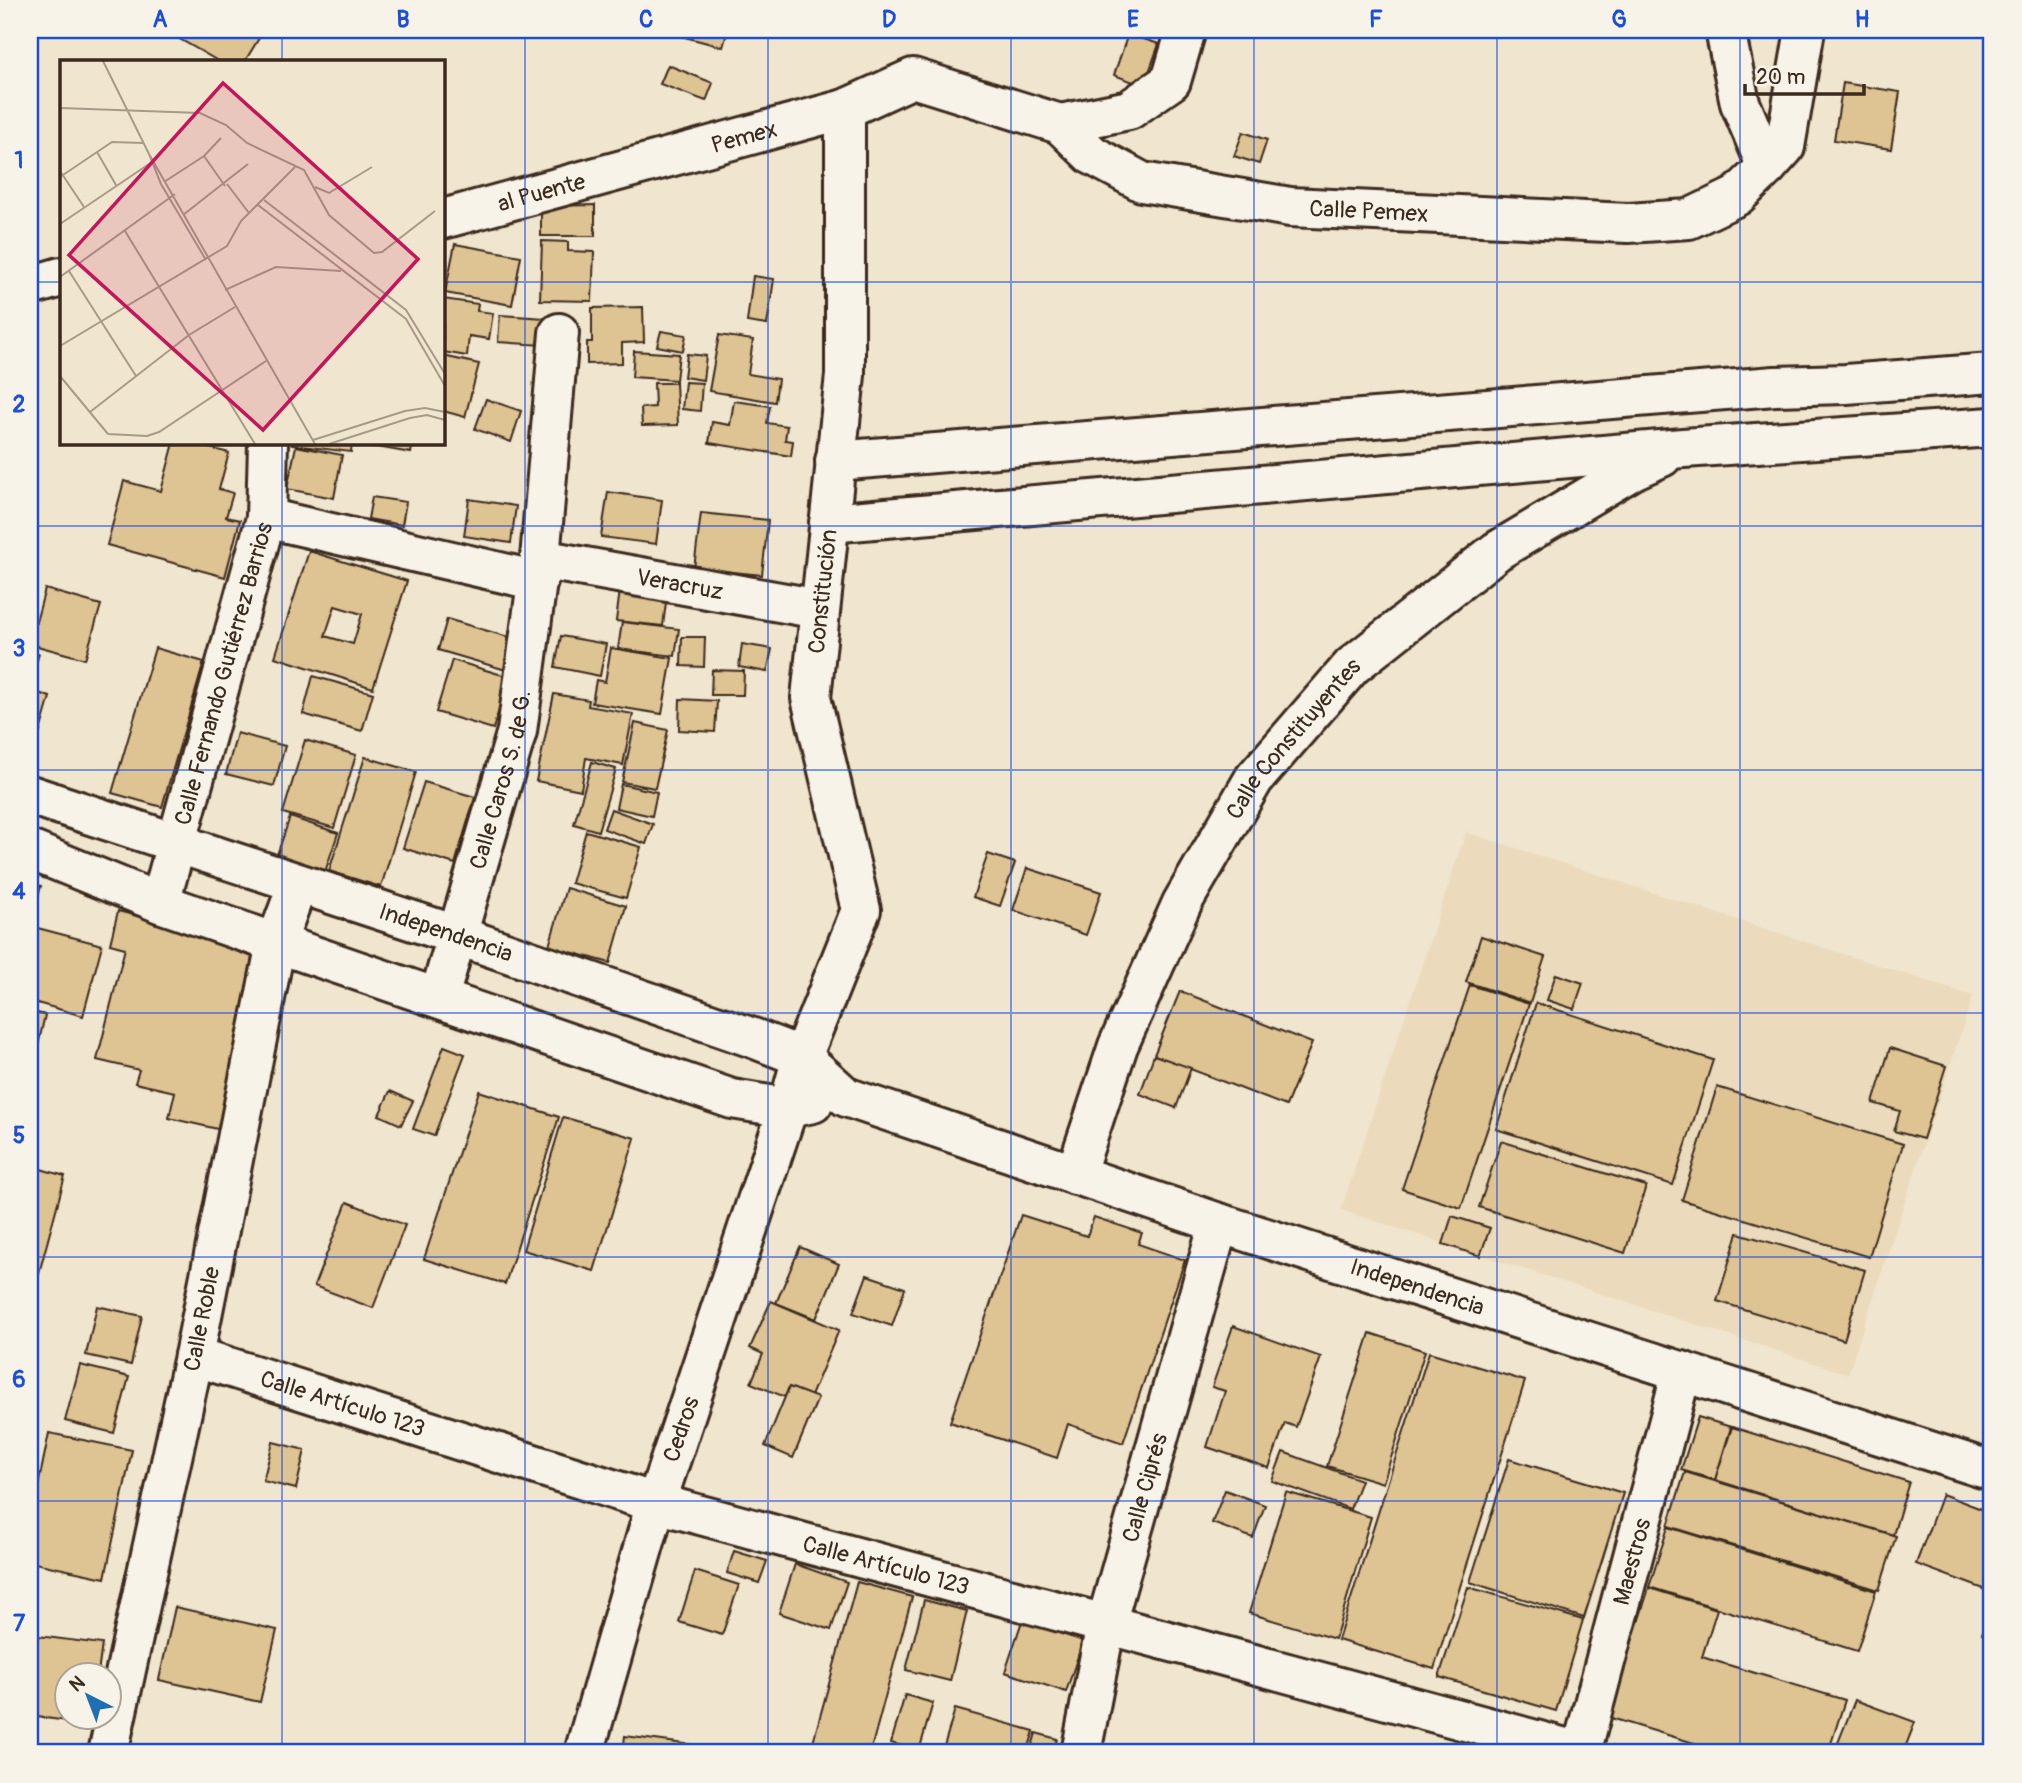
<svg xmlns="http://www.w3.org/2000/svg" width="2022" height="1783" viewBox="0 0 2022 1783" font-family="Pangolin,sans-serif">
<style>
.built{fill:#ebdbbc}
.building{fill:#dec393;stroke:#3b2a1e;stroke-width:2;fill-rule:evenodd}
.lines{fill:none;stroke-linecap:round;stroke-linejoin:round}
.minor-casing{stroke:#3b2a1e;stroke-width:44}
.minor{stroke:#f7f3e8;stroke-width:38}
.grid{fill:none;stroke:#1d4ed8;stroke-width:2;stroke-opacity:0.55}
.labels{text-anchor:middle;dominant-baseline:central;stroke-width:6;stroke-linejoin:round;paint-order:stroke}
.street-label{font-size:23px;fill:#3b2a1e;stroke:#f7f3e8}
.inset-road{fill:none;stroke:#a89a88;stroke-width:2}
.view{fill:#c2185b;fill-opacity:0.15;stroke:#c2185b;stroke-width:3.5}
.inset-edge{fill:none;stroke:#3b2a1e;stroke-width:3.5}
.neatline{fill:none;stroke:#1d4ed8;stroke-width:2.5}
.grid-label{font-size:23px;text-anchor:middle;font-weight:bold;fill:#1d4ed8}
</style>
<rect width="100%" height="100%" fill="#f0e5ce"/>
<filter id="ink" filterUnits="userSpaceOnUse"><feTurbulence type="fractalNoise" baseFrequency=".0143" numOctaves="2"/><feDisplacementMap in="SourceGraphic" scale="14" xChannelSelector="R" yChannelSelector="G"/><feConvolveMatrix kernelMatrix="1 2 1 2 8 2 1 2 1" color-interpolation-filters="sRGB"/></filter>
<g filter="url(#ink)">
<!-- built -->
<polygon class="built" points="1466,832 1973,996 1848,1374 1341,1210"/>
<!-- building -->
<g class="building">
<polygon points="164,30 264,30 245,61 218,61"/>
<polygon points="658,30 728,30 723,47"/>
<polygon points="1128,34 1159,44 1144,86 1114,75"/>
<polygon points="668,65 713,83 706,101 660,84"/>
<polygon points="1843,83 1900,92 1891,149 1834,140"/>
<polygon points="1243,132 1267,140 1259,164 1234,156"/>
<polygon points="595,205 595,236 541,236 541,206"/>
<polygon points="542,241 568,242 568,251 594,252 592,301 540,300"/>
<polygon points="455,244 521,256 512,305 445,293"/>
<polygon points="753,276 774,279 767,325 747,322"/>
<polygon points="443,299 478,304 477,311 493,313 489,339 469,336 467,356 443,352"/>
<polygon points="643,307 644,342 622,343 622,363 587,364 587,342 592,342 592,308"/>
<polygon points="500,315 545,318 543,345 498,342"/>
<polygon points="661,331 686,335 683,351 657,346"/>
<polygon points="719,335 753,340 748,374 778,379 775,402 709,391"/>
<polygon points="634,351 679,354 676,380 632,377"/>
<polygon points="687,354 706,356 703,380 684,377"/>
<polygon points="443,356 479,364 465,417 443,411"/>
<polygon points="685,382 702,383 700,411 682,409"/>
<polygon points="654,383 676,383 678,425 642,426 641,408 655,407"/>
<polygon points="486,399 521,411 511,442 475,429"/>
<polygon points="734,401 770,406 767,423 787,426 785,440 793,441 791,456 709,443 712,422 730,425"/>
<polygon points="174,443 191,443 229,453 219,489 233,493 226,517 240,520 225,577 107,545 124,481 161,491"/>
<polygon points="293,443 352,443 351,452 292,445"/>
<polygon points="355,443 413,443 411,453"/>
<polygon points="296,446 342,455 334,498 287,489"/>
<polygon points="608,492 662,500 656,544 601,537"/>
<polygon points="372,497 406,502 402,525 368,519"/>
<polygon points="469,499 516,506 511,543 464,536"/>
<polygon points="701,513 768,520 762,575 694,568"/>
<path d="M 309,551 L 407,581 L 373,688 L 275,657 ZM 335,606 L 362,614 L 353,644 L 325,636 Z"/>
<polygon points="45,589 101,605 85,659 30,644"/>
<polygon points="620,590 667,595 663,626 616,621"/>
<polygon points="447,619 515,639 506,670 438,650"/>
<polygon points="622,622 679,629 675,656 618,649"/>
<polygon points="561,636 606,644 600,676 555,667"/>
<polygon points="682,637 705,637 704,667 681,666"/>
<polygon points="742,644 772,649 767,672 739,667"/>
<polygon points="155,648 204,662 162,807 112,793"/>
<polygon points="611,648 672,658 662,714 592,703 596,680 605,682"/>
<polygon points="30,651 39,654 30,681"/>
<polygon points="452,660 509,677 493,729 436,712"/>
<polygon points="712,670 744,671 743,695 711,695"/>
<polygon points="313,676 373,693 362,731 303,714"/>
<polygon points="30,690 50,697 39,735 30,732"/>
<polygon points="554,694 589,700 588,706 633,714 623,765 586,758 581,790 536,781"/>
<polygon points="680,699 717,701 715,732 679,730"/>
<polygon points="635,723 668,730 655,788 622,782"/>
<polygon points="237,733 285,746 274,786 226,774"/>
<polygon points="305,740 356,755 334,828 283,813"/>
<polygon points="365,757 416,772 381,887 329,871"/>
<polygon points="592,762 616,769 598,831 574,824"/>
<polygon points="424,782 475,797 455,864 403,848"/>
<polygon points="621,784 657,792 652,816 616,808"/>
<polygon points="611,809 653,824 646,844 604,829"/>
<polygon points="290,817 338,833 325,872 277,855"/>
<polygon points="586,831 641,847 626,898 571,883"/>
<polygon points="988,854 1015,863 1000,906 973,897"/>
<polygon points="1027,868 1101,892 1086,935 1013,910"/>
<polygon points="30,883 41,886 30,923"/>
<polygon points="566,888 626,906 610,963 549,946"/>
<polygon points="118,911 266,950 222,1130 169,1118 175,1092 135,1083 139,1070 97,1060 125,948 110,944"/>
<polygon points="30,926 102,945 83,1016 30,1001"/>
<polygon points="1481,936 1545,957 1530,1003 1466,982"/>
<polygon points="1556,974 1583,983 1574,1009 1547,1000"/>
<polygon points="1470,985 1529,1004 1461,1208 1402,1189"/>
<polygon points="1180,991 1312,1043 1286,1106 1154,1055"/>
<polygon points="1536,1003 1713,1060 1673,1185 1496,1129"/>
<polygon points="30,1011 45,1015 30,1081"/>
<polygon points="444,1046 465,1054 434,1136 413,1129"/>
<polygon points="1890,1048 1946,1066 1923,1139 1894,1131 1900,1111 1873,1103"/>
<polygon points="1154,1055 1191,1068 1176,1108 1140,1094"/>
<polygon points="1717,1087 1903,1144 1869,1257 1682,1200"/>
<polygon points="390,1091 413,1101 401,1125 379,1115"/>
<polygon points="479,1091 559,1117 505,1284 424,1259"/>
<polygon points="563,1117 635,1138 594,1271 523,1250"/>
<polygon points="1501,1141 1646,1186 1625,1253 1479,1207"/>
<polygon points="30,1166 65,1176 30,1307"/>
<polygon points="347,1202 405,1225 373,1308 314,1286"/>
<polygon points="1021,1215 1087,1236 1094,1217 1142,1233 1138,1244 1185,1260 1123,1443 1068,1424 1057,1458 950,1422"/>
<polygon points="1452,1216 1490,1228 1480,1256 1443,1244"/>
<polygon points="1738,1233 1865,1270 1844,1340 1717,1301"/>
<polygon points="800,1247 839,1264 816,1319 776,1303"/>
<polygon points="867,1275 905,1288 892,1326 853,1313"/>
<polygon points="771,1301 839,1330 811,1396 789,1387 785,1397 751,1383 763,1354 750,1348"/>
<polygon points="97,1306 142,1316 131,1365 86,1355"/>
<polygon points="1233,1326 1321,1357 1296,1427 1285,1423 1269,1468 1207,1447 1225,1391 1212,1387"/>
<polygon points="1370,1333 1425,1351 1383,1483 1327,1466"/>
<polygon points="1429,1352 1525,1381 1434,1669 1338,1640"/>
<polygon points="80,1365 129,1377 114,1433 65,1421"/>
<polygon points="789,1387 818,1398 793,1458 765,1446"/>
<polygon points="1698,1417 1731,1427 1715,1480 1681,1470"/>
<polygon points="1732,1427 1909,1482 1893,1535 1715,1480"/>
<polygon points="49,1433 132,1450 105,1578 30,1562 30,1525"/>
<polygon points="273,1442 305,1450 296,1489 263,1481"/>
<polygon points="1283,1452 1361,1480 1350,1509 1272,1481"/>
<polygon points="1509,1459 1623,1493 1584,1618 1470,1582"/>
<polygon points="1685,1472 1896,1536 1879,1590 1668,1526"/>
<polygon points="1225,1490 1265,1505 1253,1538 1212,1523"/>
<polygon points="1286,1492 1371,1517 1335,1639 1249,1613"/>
<polygon points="1942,1494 1992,1513 1992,1592 1916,1564"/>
<polygon points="1668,1527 1876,1591 1857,1651 1649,1587"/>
<polygon points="734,1551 767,1561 759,1583 727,1573"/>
<polygon points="795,1564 847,1582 831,1630 779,1613"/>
<polygon points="695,1571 739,1585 722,1635 679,1622"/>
<polygon points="857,1582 912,1597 870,1753 810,1753"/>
<polygon points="1468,1587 1583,1620 1556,1711 1439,1677"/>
<polygon points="1649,1588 1717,1609 1702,1657 1845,1700 1828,1753 1727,1753 1608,1717"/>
<polygon points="924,1600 967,1611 950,1681 906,1670"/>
<polygon points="175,1607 277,1630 260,1702 159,1680"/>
<polygon points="1992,1607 1992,1638 1982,1634"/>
<polygon points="1022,1621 1083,1641 1066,1692 1005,1672"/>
<polygon points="30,1635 102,1644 98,1674 66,1674 66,1716 92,1716 91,1724 30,1716"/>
<polygon points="905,1695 933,1703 919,1751 891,1743"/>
<polygon points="1855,1700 1915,1722 1903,1753 1834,1753"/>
<polygon points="955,1709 1034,1731 1027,1753 942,1753"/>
<polygon points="1036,1733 1057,1739 1053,1753 1030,1753"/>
<polygon points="625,1736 745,1752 744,1753 623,1753"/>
</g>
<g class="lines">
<defs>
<g id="minor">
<polyline points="1725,30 1740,103 1767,167"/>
<polyline points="1060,124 1129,110 1171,81 1186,30"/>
<path id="s1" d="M 443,219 L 845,109 L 913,78 L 1060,124 L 1092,155 L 1142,182 L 1290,207 L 1628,223 L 1689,219 L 1737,196 L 1767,167 L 1785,147 L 1805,30"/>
<polyline points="30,286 61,277"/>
<polyline points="835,461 1775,386 1846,384 1992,373"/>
<polyline points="266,518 538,581"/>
<polyline points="829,523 1683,448 1992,427"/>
<path id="s2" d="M 540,559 L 819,609"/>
<path id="s3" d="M 30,795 L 459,936 L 753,1038 L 802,1057 L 846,1097 L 1219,1223 L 1992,1471"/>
<polyline points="30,850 160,903 732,1099 788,1108 813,1103"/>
<path id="s4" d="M 160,903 L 266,518 L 268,443"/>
<path id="s5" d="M 439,997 L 517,731 L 540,559 L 559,333"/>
<path id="s6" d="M 1075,1175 L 1118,1046 L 1182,903 L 1254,779 L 1352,666 L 1497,551 L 1633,470 L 1662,457"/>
<path id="s7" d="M 194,1356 L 656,1503 L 1584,1753"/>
<path id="s8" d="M 108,1753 L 194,1356 L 276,943 L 298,884"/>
<path id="s9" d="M 584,1753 L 656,1503 L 788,1108 L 802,1057 L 861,910 L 811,698 L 845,375 L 845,109"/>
<path id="s10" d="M 1081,1753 L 1106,1624 L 1219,1223"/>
<path id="s11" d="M 1581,1753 L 1682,1371"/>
</g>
</defs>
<!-- minor casing -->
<use href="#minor" class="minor-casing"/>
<!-- minor -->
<use href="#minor" class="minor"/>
</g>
</g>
<!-- grid -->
<path class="grid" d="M 282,30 L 282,61M 525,30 L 525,1753M 768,30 L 768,1753M 1011,30 L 1011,1753M 1254,30 L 1254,1753M 1497,30 L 1497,1753M 1740,30 L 1740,1753M 30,282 L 61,282M 443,282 L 1992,282M 282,443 L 282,1753M 30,526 L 1992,526M 30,770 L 1992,770M 30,1013 L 1992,1013M 30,1257 L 1992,1257M 30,1501 L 1992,1501"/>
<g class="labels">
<!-- street labels -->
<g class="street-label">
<text stroke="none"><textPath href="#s1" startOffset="312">Pemex</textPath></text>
<text stroke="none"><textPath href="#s1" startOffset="102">al Puente</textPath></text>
<text stroke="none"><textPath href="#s1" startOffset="976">Calle Pemex</textPath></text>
<text stroke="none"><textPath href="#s2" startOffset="142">Veracruz</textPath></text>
<text stroke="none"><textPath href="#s9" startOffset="1213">Constitución</textPath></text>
<text stroke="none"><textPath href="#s4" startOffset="238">Calle Fernando Gutiérrez Barrios</textPath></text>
<text stroke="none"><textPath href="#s6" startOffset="492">Calle Constituyentes</textPath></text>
<text stroke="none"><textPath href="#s5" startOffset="226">Calle Caros S. de G.</textPath></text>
<text stroke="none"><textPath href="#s3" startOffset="438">Independencia</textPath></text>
<text stroke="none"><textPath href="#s3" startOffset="1477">Independencia</textPath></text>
<text stroke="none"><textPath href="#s8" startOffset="444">Calle Roble</textPath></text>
<text stroke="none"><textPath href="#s7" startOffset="156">Calle Artículo 123</textPath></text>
<text stroke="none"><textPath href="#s9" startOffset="338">Cedros</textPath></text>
<text stroke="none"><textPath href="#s10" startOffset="273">Calle Ciprés</textPath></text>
<text stroke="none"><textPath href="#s11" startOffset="198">Maestros</textPath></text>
<text stroke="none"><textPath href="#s7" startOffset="723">Calle Artículo 123</textPath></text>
</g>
</g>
<!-- overview -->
<g transform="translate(60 60)">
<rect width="385" height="385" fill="#f0e5ce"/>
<path class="inset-road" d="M 43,1 L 89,94 L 255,384M 0,48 L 140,53 L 166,65 L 187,83 L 244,110 L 269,155 L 314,193 L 322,192 L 375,151M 37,92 L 56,125M 89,94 L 101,124 L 146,200M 144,96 L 165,126M 0,111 L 24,147M 0,117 L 52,82 L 83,83M 104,122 L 144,96 L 161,78M 167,124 L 189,153M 255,127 L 269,133 L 312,107M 204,140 L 346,250 L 385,314M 198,145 L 346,259 L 385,326M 123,155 L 188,104M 0,164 L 92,102M 65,171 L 195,384M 9,211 L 76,316M 0,217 L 115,134M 165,230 L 216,207 L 281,211M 0,286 L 167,186 L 181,161 L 235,107M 0,316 L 48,374M 30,352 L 129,275 L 175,247M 48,374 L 87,376 L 99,372 L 206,301M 253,380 L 345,351 L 365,348 L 385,352M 269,384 L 350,358 L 367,355 L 385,360"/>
<path class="view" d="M 163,23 L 358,199 L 203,370 L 9,195 Z"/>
<rect width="385" height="385" class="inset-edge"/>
</g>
<!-- margin -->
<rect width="2022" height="1783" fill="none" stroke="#f7f3e8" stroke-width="77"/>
<!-- north arrow -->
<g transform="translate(88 1696) rotate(318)"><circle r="33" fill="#f7f3e8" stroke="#aca397" stroke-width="2"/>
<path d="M0-5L12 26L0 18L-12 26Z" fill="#1f6fb2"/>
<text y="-10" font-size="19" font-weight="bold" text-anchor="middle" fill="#3b2a1e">N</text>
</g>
<!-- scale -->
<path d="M1745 84v10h119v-10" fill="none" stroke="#3b2a1e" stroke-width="3.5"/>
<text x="1756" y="84" font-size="21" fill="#3b2a1e" stroke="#f7f3e8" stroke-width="5" paint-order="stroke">20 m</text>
<rect x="38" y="38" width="1945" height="1706" class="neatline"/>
<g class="grid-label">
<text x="160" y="27">A</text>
<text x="403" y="27">B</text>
<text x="646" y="27">C</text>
<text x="889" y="27">D</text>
<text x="1133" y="27">E</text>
<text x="1376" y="27">F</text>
<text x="1619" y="27">G</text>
<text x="1862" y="27">H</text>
<text x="19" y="168">1</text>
<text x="19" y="412">2</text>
<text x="19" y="656">3</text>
<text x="19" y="899">4</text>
<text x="19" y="1143">5</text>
<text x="19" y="1387">6</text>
<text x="19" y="1631">7</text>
</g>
</svg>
